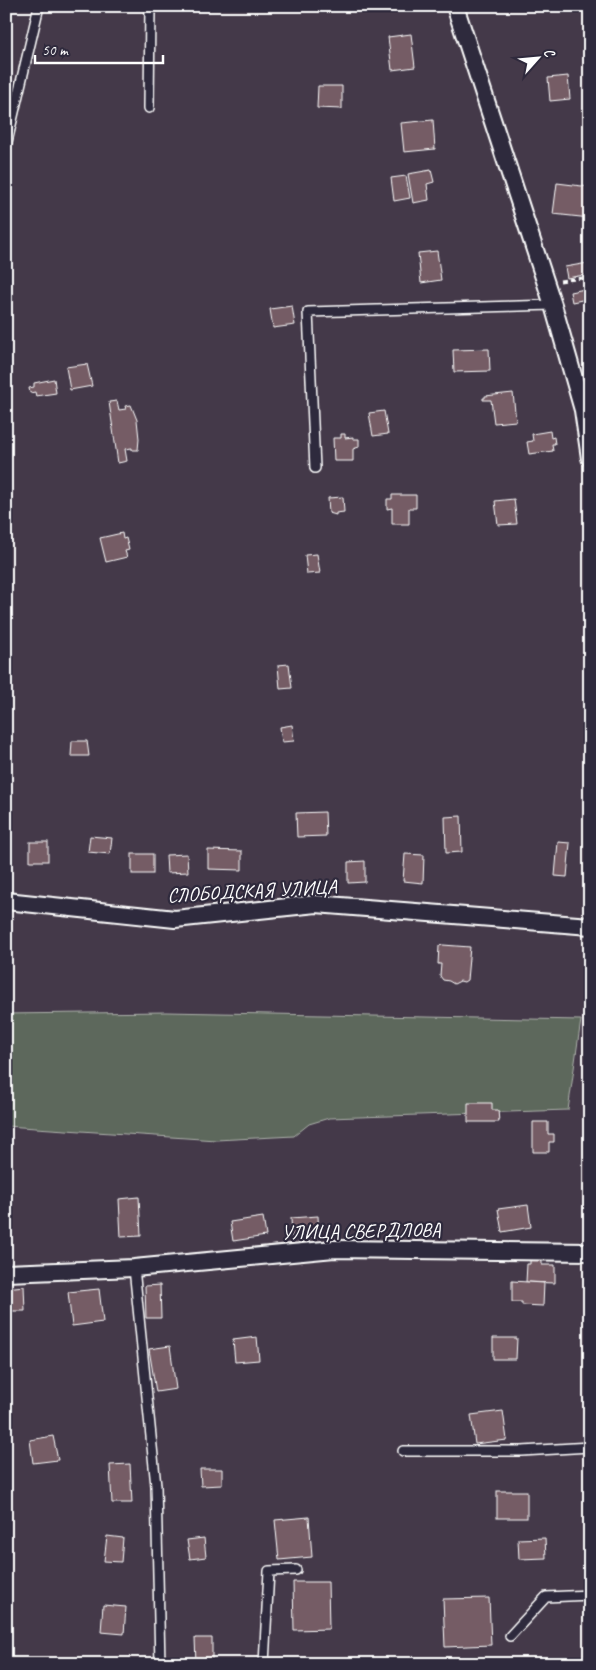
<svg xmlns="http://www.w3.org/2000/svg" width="596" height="1670" viewBox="0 0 596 1670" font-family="Caveat,sans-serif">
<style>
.green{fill:#5d675b;stroke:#aeb3ad}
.building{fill:#745c65;stroke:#fff}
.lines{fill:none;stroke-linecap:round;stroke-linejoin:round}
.service-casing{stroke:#fff;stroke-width:12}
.minor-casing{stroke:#fff;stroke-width:20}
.path{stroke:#fff;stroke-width:3;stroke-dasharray:5 4;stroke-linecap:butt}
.service{stroke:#2f2a3d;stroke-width:9}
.minor{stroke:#2f2a3d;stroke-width:16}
.labels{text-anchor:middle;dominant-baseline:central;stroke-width:4.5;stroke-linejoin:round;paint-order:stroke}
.street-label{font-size:20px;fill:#fff;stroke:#2f2a3d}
</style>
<rect width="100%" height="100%" fill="#443949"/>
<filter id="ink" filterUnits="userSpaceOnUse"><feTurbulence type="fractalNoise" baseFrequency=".02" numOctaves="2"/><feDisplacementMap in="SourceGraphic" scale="10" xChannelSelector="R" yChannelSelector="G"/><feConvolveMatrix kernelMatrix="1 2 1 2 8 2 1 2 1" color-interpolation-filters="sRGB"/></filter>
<g filter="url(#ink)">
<!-- green -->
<polygon class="green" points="166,1012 581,1020 568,1110 329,1118 309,1124 294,1136 216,1140 6,1126 6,1014"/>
<!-- building -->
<g class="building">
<polygon points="411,34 415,67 392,70 388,37"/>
<polygon points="568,76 570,99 550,101 548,78"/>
<polygon points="318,86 342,86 342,109 317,108"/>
<polygon points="433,120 435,149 404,152 401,123"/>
<polygon points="431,170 434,182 427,184 429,200 413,203 408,174"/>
<polygon points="406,176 410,198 394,201 391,178"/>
<polygon points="557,183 590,187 590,218 553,214"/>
<polygon points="437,251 441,280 421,283 418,253"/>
<polygon points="588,263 590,274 567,278 565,267"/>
<polygon points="585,289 587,299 572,302 570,292"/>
<polygon points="292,306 295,325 273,328 270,309"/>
<polygon points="489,349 490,371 454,372 453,350"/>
<polygon points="87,364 92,386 70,390 66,367"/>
<polygon points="54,379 56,393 36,396 35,392 30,393 29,388 34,387 34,383"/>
<polygon points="513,393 516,421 494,423 491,400 483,400 483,398 485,398 485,396"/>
<polygon points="117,401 119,410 126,409 125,406 131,405 137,420 139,439 138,450 132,450 132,448 125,449 127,461 118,463 109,402"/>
<polygon points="384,411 388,434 373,436 369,413"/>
<polygon points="550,431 551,438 554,437 555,444 552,444 553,451 529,454 527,442 533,441 532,434"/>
<polygon points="341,434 345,434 345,438 353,437 353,439 359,439 359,447 353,449 353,461 334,461 333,438 341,438"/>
<polygon points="392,495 416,495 416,508 409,508 409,524 392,524 392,508 387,509 387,499 392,499"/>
<polygon points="343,497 344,512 336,513 336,515 329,513 328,498"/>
<polygon points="514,499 517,524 498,525 495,501"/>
<polygon points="122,533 123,539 126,538 129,550 125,551 127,557 106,562 100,538"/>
<polygon points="317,554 320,573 307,574 305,555"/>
<polygon points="289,664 292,688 280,689 278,665"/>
<polygon points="292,725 294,741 282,742 280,727"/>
<polygon points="72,741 87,741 89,756 71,756"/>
<polygon points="325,812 326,836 297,837 296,813"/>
<polygon points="461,816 462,852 446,853 445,817"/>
<polygon points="90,836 112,838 110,854 88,852"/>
<rect x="30" y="842" width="18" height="19"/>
<polygon points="558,842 570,843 567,877 555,876"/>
<polygon points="208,850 242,851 242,870 208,869"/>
<rect x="132" y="854" width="21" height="20"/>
<polygon points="187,854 188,872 167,873 166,855"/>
<polygon points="405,854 424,855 423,883 403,881"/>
<polygon points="365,861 365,882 348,883 348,862"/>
<polygon points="443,945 470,947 467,980 464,982 460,981 454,984 449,981 443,980 440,976 441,964 438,964 439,946"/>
<polygon points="468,1103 492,1103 492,1110 498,1110 499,1122 468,1122"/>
<polygon points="533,1122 548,1122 548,1134 554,1134 554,1142 549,1142 549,1152 533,1152"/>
<polygon points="139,1197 141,1236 121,1237 119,1199"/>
<polygon points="528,1205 531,1227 502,1232 498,1209"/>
<polygon points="318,1216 319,1237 292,1238 291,1218"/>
<polygon points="263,1217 266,1236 233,1241 230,1222"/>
<polygon points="530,1259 542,1259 542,1265 555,1265 555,1283 526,1282 527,1264 530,1264"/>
<polygon points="512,1281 544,1283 543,1306 522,1305 522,1302 512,1302"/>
<polygon points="160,1285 161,1318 146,1318 145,1286"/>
<polygon points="24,1286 25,1311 6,1311 6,1288"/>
<polygon points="99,1289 103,1322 72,1326 68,1292"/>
<polygon points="257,1337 259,1360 235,1362 233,1340"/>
<polygon points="493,1338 517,1338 516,1359 493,1359"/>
<polygon points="170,1346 176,1389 156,1392 149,1349"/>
<polygon points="503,1411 507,1440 475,1444 471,1415"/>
<polygon points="53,1436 58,1460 33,1463 30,1440"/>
<polygon points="130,1464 132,1503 112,1503 110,1465"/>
<polygon points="200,1469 222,1469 222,1485 201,1486"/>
<rect x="497" y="1491" width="30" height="27"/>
<polygon points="309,1517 312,1557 279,1560 275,1520"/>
<polygon points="107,1536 123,1538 121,1562 104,1561"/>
<polygon points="204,1538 206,1557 190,1559 187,1540"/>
<polygon points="545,1538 546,1558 519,1559 518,1539"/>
<polygon points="293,1582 328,1582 329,1629 294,1630"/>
<polygon points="489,1598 491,1645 445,1647 443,1599"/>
<polygon points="103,1605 126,1607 124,1634 101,1632"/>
<polygon points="195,1638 212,1638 212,1662 196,1663"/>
</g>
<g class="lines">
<defs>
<g id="service">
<polyline points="149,108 150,6"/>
<polyline points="6,146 39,6"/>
<polyline points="315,468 308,312 553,305"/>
<polyline points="134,1268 156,1486 160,1664"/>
<polyline points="403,1451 522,1451 590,1447"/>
<polyline points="510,1636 546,1597 590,1595"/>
<polyline points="264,1664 269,1571 296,1570"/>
</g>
<g id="minor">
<polyline points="455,6 553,305 583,410 590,458"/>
<polyline points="6,901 175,919 316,904 590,926"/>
<polyline points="6,1273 134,1268 334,1249 590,1252"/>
</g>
</defs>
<!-- service casing -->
<use href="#service" class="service-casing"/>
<!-- minor casing -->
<use href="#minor" class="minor-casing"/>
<!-- path -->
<polyline class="path" points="560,281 590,277"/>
<!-- service -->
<use href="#service" class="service"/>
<!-- minor -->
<use href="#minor" class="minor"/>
</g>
</g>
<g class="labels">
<!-- street labels -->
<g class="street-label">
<text transform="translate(252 891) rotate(-3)">СЛОБОДСКАЯ УЛИЦА</text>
<text transform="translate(361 1231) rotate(-1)">УЛИЦА СВЕРДЛОВА</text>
</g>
</g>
<!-- margin -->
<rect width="596" height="1670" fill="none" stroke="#2f2a3d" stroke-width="25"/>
<rect x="12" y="12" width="571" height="1645" fill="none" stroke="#fff" stroke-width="2" filter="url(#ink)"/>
<!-- north arrow -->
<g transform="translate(538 58) rotate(63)" stroke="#2f2a3d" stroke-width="4" paint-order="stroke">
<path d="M0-4L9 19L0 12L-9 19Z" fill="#ffffff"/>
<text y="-8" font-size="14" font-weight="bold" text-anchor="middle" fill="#ffffff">С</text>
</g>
<!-- scale -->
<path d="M35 55v8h128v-8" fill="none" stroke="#ffffff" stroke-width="2.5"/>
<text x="42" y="55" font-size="15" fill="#ffffff" stroke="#2f2a3d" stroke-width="4" paint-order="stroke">50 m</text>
</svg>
